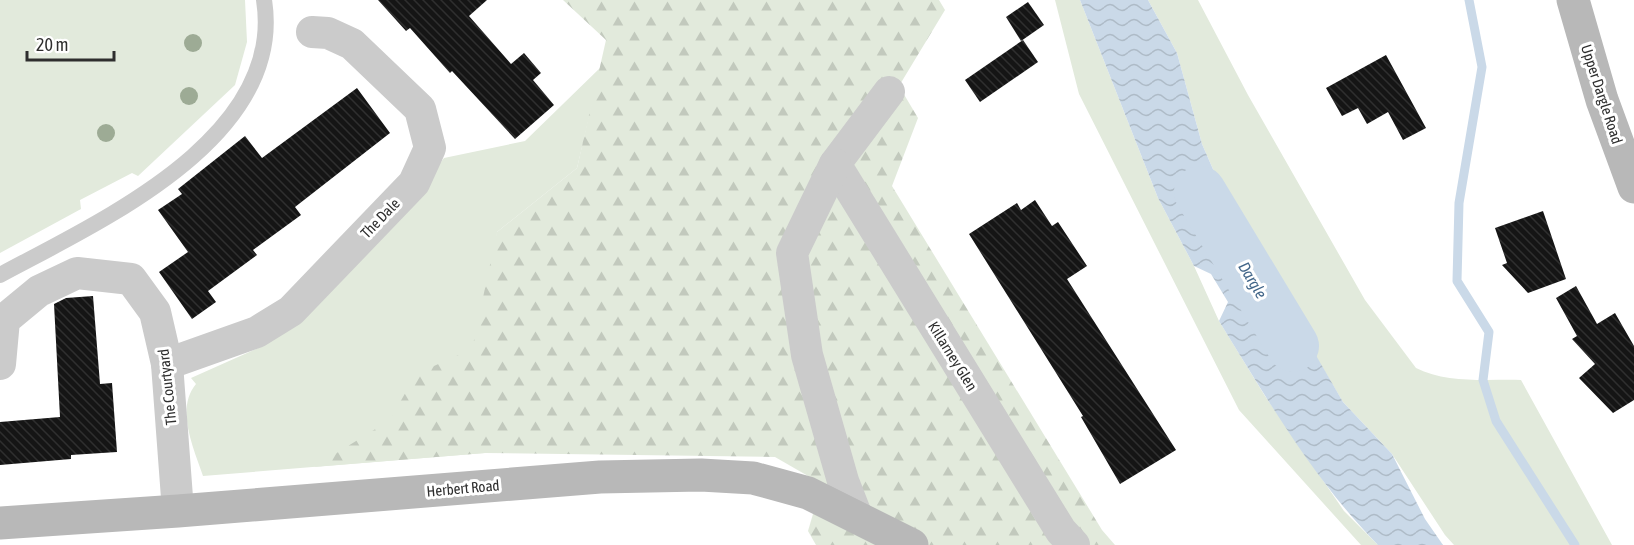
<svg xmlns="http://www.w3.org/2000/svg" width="1634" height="545" viewBox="0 0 1634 545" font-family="'Asap Condensed',sans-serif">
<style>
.green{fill:#e2eadc}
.forest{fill:url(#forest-firs)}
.water{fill:url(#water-waves)}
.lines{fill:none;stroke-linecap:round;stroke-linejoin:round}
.stream{stroke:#cad9e8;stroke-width:9}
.river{stroke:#cad9e8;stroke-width:52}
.building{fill:url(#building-back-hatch)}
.lane{stroke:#cbcbcb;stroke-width:16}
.street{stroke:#cbcbcb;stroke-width:32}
.secondary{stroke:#b8b8b8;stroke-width:33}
.tree{fill:#9dab95}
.labels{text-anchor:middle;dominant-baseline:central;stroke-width:6;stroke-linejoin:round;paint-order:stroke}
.street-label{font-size:15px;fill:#2e2e2e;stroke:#fff}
.water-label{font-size:16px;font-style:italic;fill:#426689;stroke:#fff}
</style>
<defs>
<pattern id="forest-firs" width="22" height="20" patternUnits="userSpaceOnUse" patternTransform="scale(1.5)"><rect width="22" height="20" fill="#e2eadc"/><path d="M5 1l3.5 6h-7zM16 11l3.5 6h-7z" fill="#c2c9bd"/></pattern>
<pattern id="water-waves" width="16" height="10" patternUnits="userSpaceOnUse" patternTransform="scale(1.5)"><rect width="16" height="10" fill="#cad9e8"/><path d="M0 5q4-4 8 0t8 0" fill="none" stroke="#aebbc7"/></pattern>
<pattern id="building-back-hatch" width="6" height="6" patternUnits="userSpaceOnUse" patternTransform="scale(1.5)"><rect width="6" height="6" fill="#151515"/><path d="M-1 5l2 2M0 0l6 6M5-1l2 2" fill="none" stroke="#2f2f2f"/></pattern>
</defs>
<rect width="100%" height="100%" fill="#fff"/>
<!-- green -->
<g class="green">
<polygon points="0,0 245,0 247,42 235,85 138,176 132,173 80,200 81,209 0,253"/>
<polygon points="1055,0 1080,0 1158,198 1194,266 1219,321 1265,396 1344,511 1378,545 1361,545 1239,410 1079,94"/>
<path d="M 1148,0 L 1198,0 L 1248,95 L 1365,300 L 1416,368 C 1447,384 1488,379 1521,380 L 1612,545 L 1454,545 L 1445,535 L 1392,454 L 1343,402 L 1236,222 L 1202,144 L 1177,53 Z"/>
<path d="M 601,67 L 577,168 L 497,232 L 485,453 L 203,476 C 194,449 175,409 196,384 L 191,378 L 265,345 L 416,194 L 444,158 L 525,141 Z"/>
</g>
<!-- forest -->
<g class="forest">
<polygon points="563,0 939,0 945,10 899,86 918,118 892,186 1102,530 1115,545 928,545 775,457 485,453 314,467 390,420 416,374 472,349 497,232 577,168 606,40"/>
<polygon points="813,514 845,516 889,545 816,545 808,531"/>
</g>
<!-- water -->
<path class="water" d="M 1080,0 L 1148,0 L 1177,53 L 1202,144 L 1236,222 L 1238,273 L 1246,281 L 1281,295 L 1343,402 L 1392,454 L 1425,519 L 1443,545 L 1378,545 C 1314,480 1267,399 1219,321 L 1228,302 L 1211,274 L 1194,266 L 1158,198 Z"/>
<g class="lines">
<!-- stream -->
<polyline class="stream" points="1469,0 1482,67 1459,203 1457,281 1489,332 1483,380 1496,421 1575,545"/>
<!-- river -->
<polyline class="river" points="1200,192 1293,346"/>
</g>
<!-- building -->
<g class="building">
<polygon points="378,0 487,0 469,16 511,64 524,53 541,73 533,80 554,105 515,139 452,71 450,73 410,28 406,31"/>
<polygon points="1028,2 1044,25 1021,41 1006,17"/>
<polygon points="1023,40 1038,62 980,102 965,80"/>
<polygon points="1386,55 1426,128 1403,140 1388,112 1367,124 1358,108 1342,116 1326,88"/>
<polygon points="357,88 390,133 295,207 301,215 253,250 257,255 208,291 216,302 192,319 159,272 188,252 158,210 182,194 178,189 245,136 262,158"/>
<polygon points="1035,200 1052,226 1058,222 1087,266 1067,279 1176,450 1120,484 1081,417 1083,416 969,234 1017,203 1021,210"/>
<polygon points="1543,211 1566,279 1528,293 1502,265 1507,263 1495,228"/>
<polygon points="1576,286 1597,324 1615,313 1634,346 1634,400 1613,413 1579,378 1595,364 1572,339 1577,336 1556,298"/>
<polygon points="93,296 100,384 112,383 117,452 71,455 71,459 0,465 0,422 60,417 54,304 66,298"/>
</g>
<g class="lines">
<!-- lane -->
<path class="lane" d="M 0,275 C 100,221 286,138 264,0"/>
<!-- street -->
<g class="street">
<polyline points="889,92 835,164 1061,531 1074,545"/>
<polyline points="835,164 792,253 807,355 843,481 857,517"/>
<polyline points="0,364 4,320 39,291 77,273 131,279 155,312 167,364 178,511"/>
<polyline points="167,364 257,332 291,311 414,183 430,148 420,109 352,44 328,33 312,32"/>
</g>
<!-- secondary -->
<g class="secondary">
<polyline points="1573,0 1602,100 1634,187"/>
<polyline points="0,523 178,511 600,477 701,475 753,478 808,493 912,545"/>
</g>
</g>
<!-- trees -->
<g class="tree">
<circle cx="193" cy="43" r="9"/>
<circle cx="189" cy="96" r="9"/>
<circle cx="106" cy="133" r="9"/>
</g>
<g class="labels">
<!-- street labels -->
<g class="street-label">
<text transform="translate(1602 94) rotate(72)">Upper Dargle Road</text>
<text transform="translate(380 218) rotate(-46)">The Dale</text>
<text transform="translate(953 356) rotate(58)">Killarney Glen</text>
<text transform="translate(167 387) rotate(-96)">The Courtyard</text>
<text transform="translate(463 488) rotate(-5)">Herbert Road</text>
</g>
<!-- water labels -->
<g class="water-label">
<text transform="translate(1253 280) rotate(59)">Dargle</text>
</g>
</g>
<!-- scale -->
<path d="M27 51v9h87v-9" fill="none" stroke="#2e2e2e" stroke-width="3"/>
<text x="36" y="51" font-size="18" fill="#2e2e2e" stroke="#ffffff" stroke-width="4.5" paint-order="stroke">20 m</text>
</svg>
